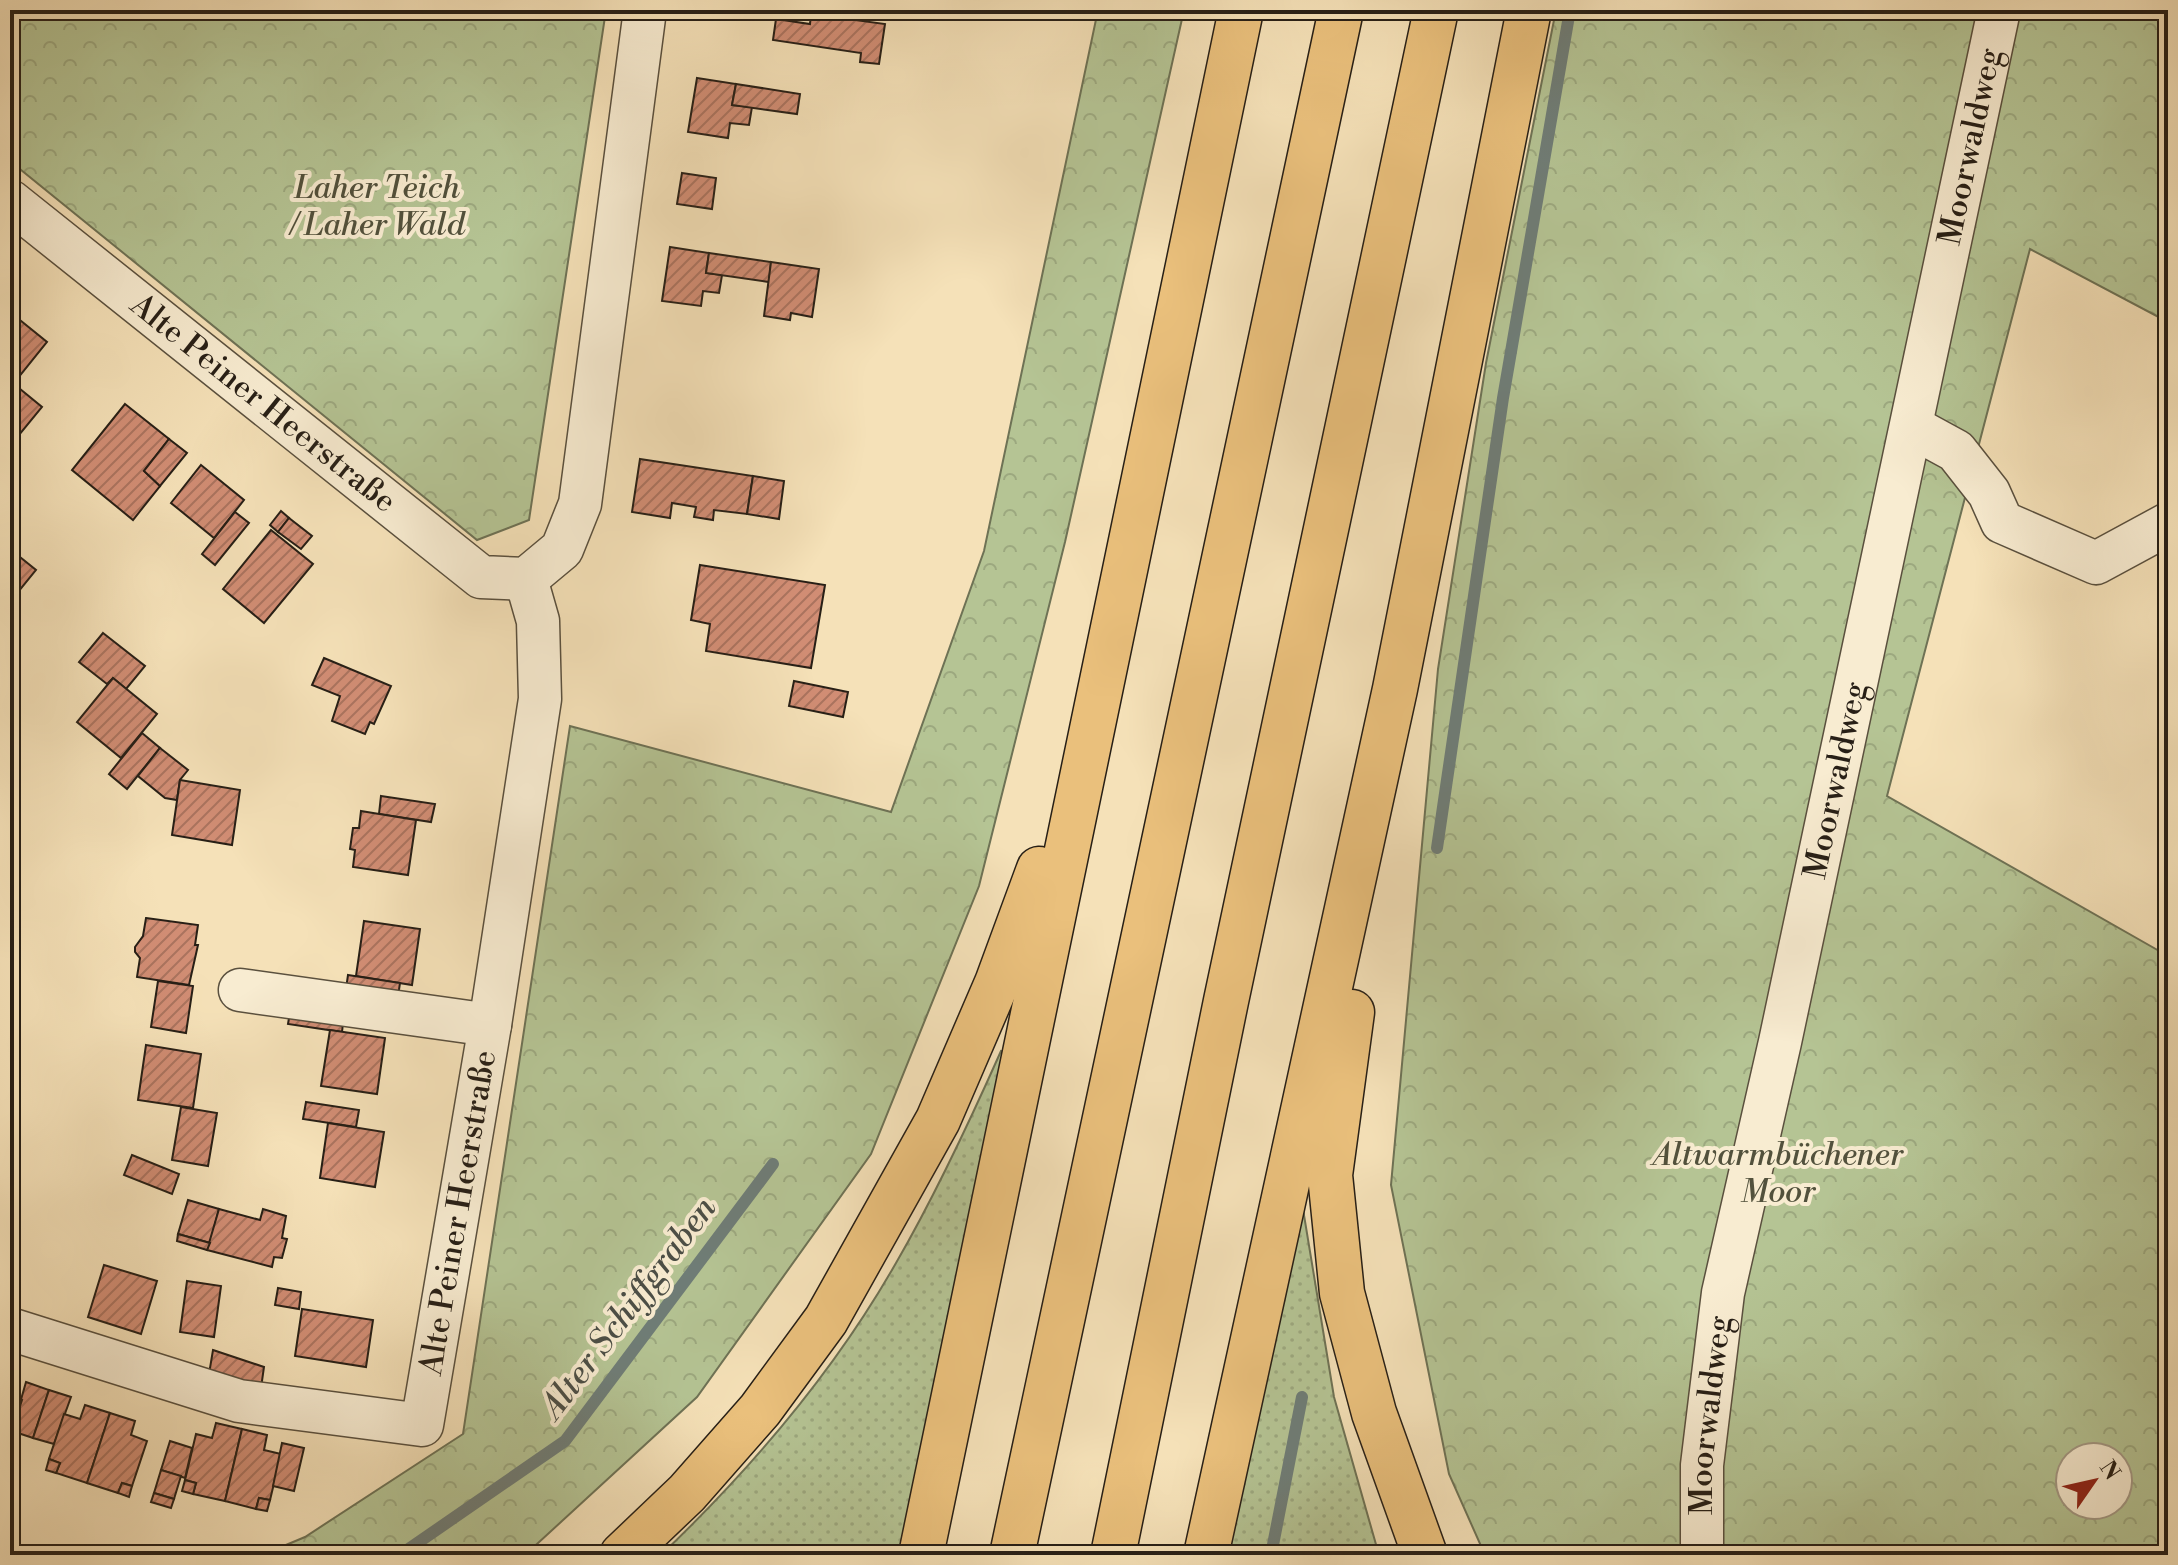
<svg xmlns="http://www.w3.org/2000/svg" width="2178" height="1565" viewBox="0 0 2178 1565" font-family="'Libre Bodoni',serif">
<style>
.grass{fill:url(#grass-dots);stroke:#6e7255;stroke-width:2}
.forest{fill:url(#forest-crowns);stroke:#6e7255;stroke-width:2;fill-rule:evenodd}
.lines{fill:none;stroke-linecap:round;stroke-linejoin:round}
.stream{stroke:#6f7d77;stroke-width:12}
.building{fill:url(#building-hatch);stroke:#271f16;stroke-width:2}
.minor-casing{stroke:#5a503e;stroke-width:45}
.highway-casing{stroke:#271f16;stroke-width:47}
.minor{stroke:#f8ecd1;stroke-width:42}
.highway{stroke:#eac07c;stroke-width:44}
.labels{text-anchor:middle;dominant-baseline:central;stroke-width:8;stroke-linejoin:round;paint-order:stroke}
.street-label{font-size:32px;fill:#271f16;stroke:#f8ecd1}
.park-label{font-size:32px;font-style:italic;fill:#52513c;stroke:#f8ecd1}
.water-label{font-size:34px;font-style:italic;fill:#4b4e46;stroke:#f8ecd1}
</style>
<defs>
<pattern id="grass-dots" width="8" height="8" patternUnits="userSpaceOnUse" patternTransform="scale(2)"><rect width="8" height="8" fill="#b5c494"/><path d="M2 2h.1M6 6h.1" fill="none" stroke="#9ca87f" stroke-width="1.8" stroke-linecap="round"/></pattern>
<pattern id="forest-crowns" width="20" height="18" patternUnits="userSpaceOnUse" patternTransform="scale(2)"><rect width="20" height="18" fill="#b5c494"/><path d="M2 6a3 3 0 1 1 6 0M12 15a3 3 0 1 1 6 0" fill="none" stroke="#9ca87f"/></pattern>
<pattern id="building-hatch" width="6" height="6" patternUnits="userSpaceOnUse" patternTransform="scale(2)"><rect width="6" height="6" fill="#d18d74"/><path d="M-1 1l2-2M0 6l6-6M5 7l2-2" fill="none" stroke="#aa735e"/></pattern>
</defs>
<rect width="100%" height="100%" fill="#f5e1b8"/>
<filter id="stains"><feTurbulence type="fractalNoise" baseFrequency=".0025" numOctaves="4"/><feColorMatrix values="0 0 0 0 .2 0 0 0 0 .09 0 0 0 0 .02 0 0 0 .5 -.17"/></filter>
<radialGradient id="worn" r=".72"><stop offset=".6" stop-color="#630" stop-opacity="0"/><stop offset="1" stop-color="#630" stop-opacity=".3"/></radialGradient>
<!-- grass -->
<g class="grass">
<path d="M 1001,1051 L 1009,1053 L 905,1555 L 661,1555 C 751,1469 834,1372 896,1263 C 936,1194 969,1123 1001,1051 Z"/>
<polygon points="1301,1197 1334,1397 1379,1555 1224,1555"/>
</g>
<!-- forest -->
<g class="forest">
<polygon points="10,10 606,10 529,520 477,540 10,161"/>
<polygon points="1098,10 1184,10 1065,542 979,886 871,1154 697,1397 525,1555 262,1555 305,1537 463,1434 570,726 891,812 984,551"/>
<path d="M 1556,10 L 2168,10 L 2168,322 L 2030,249 L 1887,796 L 2168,956 L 2168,1555 L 1485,1555 L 1449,1474 L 1391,1185 L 1438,669 L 1486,363 ZM 2070,1457 L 2118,1457 L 2118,1505 L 2070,1505 Z"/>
</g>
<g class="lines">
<!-- stream -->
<g class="stream">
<polyline points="1437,848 1503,398 1570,10"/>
<polyline points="400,1555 565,1441 773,1164"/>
<polyline points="1271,1555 1302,1397"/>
</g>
</g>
<!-- building -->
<g class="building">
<polygon points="811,14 885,24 879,64 860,62 861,53 773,40 776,19 810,24"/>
<polygon points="697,78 736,84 732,105 752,107 749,125 730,123 728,138 688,132"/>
<polygon points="736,84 800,94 797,114 732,105"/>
<polygon points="682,173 716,178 712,209 677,204"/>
<polygon points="670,247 709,253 706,273 722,275 719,293 703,291 701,306 662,301"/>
<polygon points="709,253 771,262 769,282 706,273"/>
<polygon points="771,262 819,269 812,317 791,313 790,320 764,316"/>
<polygon points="10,312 47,342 10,388"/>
<polygon points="14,384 42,407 10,446 10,388"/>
<polygon points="125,404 169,439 144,471 160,486 133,520 72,470"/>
<polygon points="169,439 187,453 160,486 144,471"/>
<polygon points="640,459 753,476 747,514 714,510 713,520 694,517 696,507 672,503 670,518 632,512"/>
<polygon points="201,465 244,500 214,538 171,503"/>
<polygon points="753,476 784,481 779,519 747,514"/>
<polygon points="281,511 289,518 278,532 270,525"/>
<polygon points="235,512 249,523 215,565 202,554"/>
<polygon points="289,518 312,536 301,549 278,532"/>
<polygon points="271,530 313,564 264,623 223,589"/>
<polygon points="10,549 36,570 10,602"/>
<polygon points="700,565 825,585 811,668 706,651 710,624 691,620"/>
<polygon points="103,633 145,666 126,689 113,678 107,684 79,662"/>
<polygon points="324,658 391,686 374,724 370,722 365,734 332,721 340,696 312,685"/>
<polygon points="113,678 157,714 121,758 77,722"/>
<polygon points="794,681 848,692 843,717 789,706"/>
<polygon points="142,733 160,748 127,789 109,774"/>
<polygon points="160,748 188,770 180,780 177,800 165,798 138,776"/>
<polygon points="180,780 240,790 232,845 172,835"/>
<polygon points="381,796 435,804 431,822 379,814"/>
<polygon points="361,811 416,820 408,875 353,867 355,850 350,849 353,828 359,828"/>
<polygon points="146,918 198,925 195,945 198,945 189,985 137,977 140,958 135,952 135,947 143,936"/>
<polygon points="364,921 420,929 412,985 356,976"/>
<polygon points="348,975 400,983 397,1003 345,996"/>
<polygon points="158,981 193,986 186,1033 151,1027"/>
<polygon points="291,1006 344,1014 342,1032 288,1024"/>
<polygon points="330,1030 385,1038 377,1094 321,1086"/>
<polygon points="146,1045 201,1054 193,1108 138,1100"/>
<polygon points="306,1102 359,1110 356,1127 303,1119"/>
<polygon points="181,1107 217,1113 208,1166 172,1160"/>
<polygon points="328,1123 384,1132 375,1187 320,1178"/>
<polygon points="132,1155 179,1174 172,1194 124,1175"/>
<polygon points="188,1200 219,1209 210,1243 178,1234"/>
<polygon points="219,1209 260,1220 263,1209 286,1216 282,1238 287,1239 282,1258 274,1257 272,1267 207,1250"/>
<polygon points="178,1234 210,1243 207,1250 177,1241"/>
<polygon points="104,1265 157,1281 141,1334 88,1317"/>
<polygon points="187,1281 221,1286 214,1337 180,1332"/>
<polygon points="278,1288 301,1292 299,1309 275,1305"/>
<polygon points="302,1309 373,1320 366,1367 295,1356"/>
<polygon points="213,1350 264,1367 261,1388 209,1374"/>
<polygon points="26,1382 49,1390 33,1438 12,1431"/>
<polygon points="49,1390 71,1397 54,1444 33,1438"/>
<polygon points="10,1397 22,1400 10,1437"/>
<polygon points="85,1405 110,1413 87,1483 56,1473 60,1463 49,1459 64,1414 80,1419"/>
<polygon points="110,1413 135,1421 131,1435 147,1441 132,1486 122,1483 118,1493 87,1483"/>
<polygon points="216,1423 242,1429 225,1501 193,1494 196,1483 185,1480 196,1434 212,1438"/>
<polygon points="242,1429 267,1435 264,1450 281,1454 270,1500 259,1498 256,1509 225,1501"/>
<polygon points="170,1441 192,1448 185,1478 161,1470"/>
<polygon points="282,1443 304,1448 294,1491 273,1486"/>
<polygon points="49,1459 60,1463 56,1473 46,1470"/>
<polygon points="161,1470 181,1476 174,1499 154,1493"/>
<polygon points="185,1480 196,1483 193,1494 182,1491"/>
<polygon points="122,1483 132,1486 129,1497 118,1493"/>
<polygon points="154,1493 174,1499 171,1508 151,1502"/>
<polygon points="259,1498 270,1500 267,1511 256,1509"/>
</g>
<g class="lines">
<defs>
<g id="minor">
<path id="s1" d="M 10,201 L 481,577 L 526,579 L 562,549 L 580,504 L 645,10"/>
<polyline points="1912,427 1956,451 1989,493 2002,522 2096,563 2168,524"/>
<polyline points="240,990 490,1025"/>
<path id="s2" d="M 10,1329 L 239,1401 L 422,1425 L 490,1025 L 540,699 L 538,621 L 526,579"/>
<path id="s3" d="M 1702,1555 L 1702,1465 L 1723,1293 L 1780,1042 L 1999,10"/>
</g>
<g id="highway">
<polyline points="1352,1012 1330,1175 1342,1293 1374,1413 1425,1555"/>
<polyline points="622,1555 687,1493 760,1410 826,1320 938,1120 997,983 1039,869"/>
<polyline points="921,1555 1241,10"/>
<polyline points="1012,1555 1341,10"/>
<polyline points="1113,1555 1226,1001 1436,10"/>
<polyline points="1206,1555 1395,689 1529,10"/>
</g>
</defs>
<!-- minor casing -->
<use href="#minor" class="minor-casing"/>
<!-- highway casing -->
<use href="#highway" class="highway-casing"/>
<!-- minor -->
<use href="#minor" class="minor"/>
<!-- highway -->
<use href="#highway" class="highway"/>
</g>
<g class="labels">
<!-- street labels -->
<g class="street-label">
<text stroke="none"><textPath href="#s3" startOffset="1436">Moorwaldweg</textPath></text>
<text stroke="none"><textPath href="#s1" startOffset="324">Alte Peiner Heerstraße</textPath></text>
<text stroke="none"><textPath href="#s3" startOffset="788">Moorwaldweg</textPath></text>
<text stroke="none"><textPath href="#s2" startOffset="640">Alte Peiner Heerstraße</textPath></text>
<text stroke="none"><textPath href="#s3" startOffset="140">Moorwaldweg</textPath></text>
</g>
<!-- park labels -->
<g class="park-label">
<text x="377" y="188">Laher Teich<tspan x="377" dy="37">/ Laher Wald</tspan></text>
<text x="1778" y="1155">Altwarmbüchener<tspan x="1778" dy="37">Moor</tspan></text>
</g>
<!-- water labels -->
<g class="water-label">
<text transform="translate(629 1308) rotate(-53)">Alter Schiffgraben</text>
</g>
</g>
<!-- margin -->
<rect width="2178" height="1565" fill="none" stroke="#f5e1b8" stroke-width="40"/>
<rect x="12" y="12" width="2154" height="1541" fill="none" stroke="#271f16" stroke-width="4"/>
<rect x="20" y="20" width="2138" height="1525" fill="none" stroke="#271f16" stroke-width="2"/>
<!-- north arrow -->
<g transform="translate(2094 1481) rotate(56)"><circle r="38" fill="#f8ecd1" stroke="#a49a86" stroke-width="2"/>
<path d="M0-6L14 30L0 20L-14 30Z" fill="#8f2418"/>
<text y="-12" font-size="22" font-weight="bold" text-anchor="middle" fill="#271f16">N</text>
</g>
<rect width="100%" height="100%" filter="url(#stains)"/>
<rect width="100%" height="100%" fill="url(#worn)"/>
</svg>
